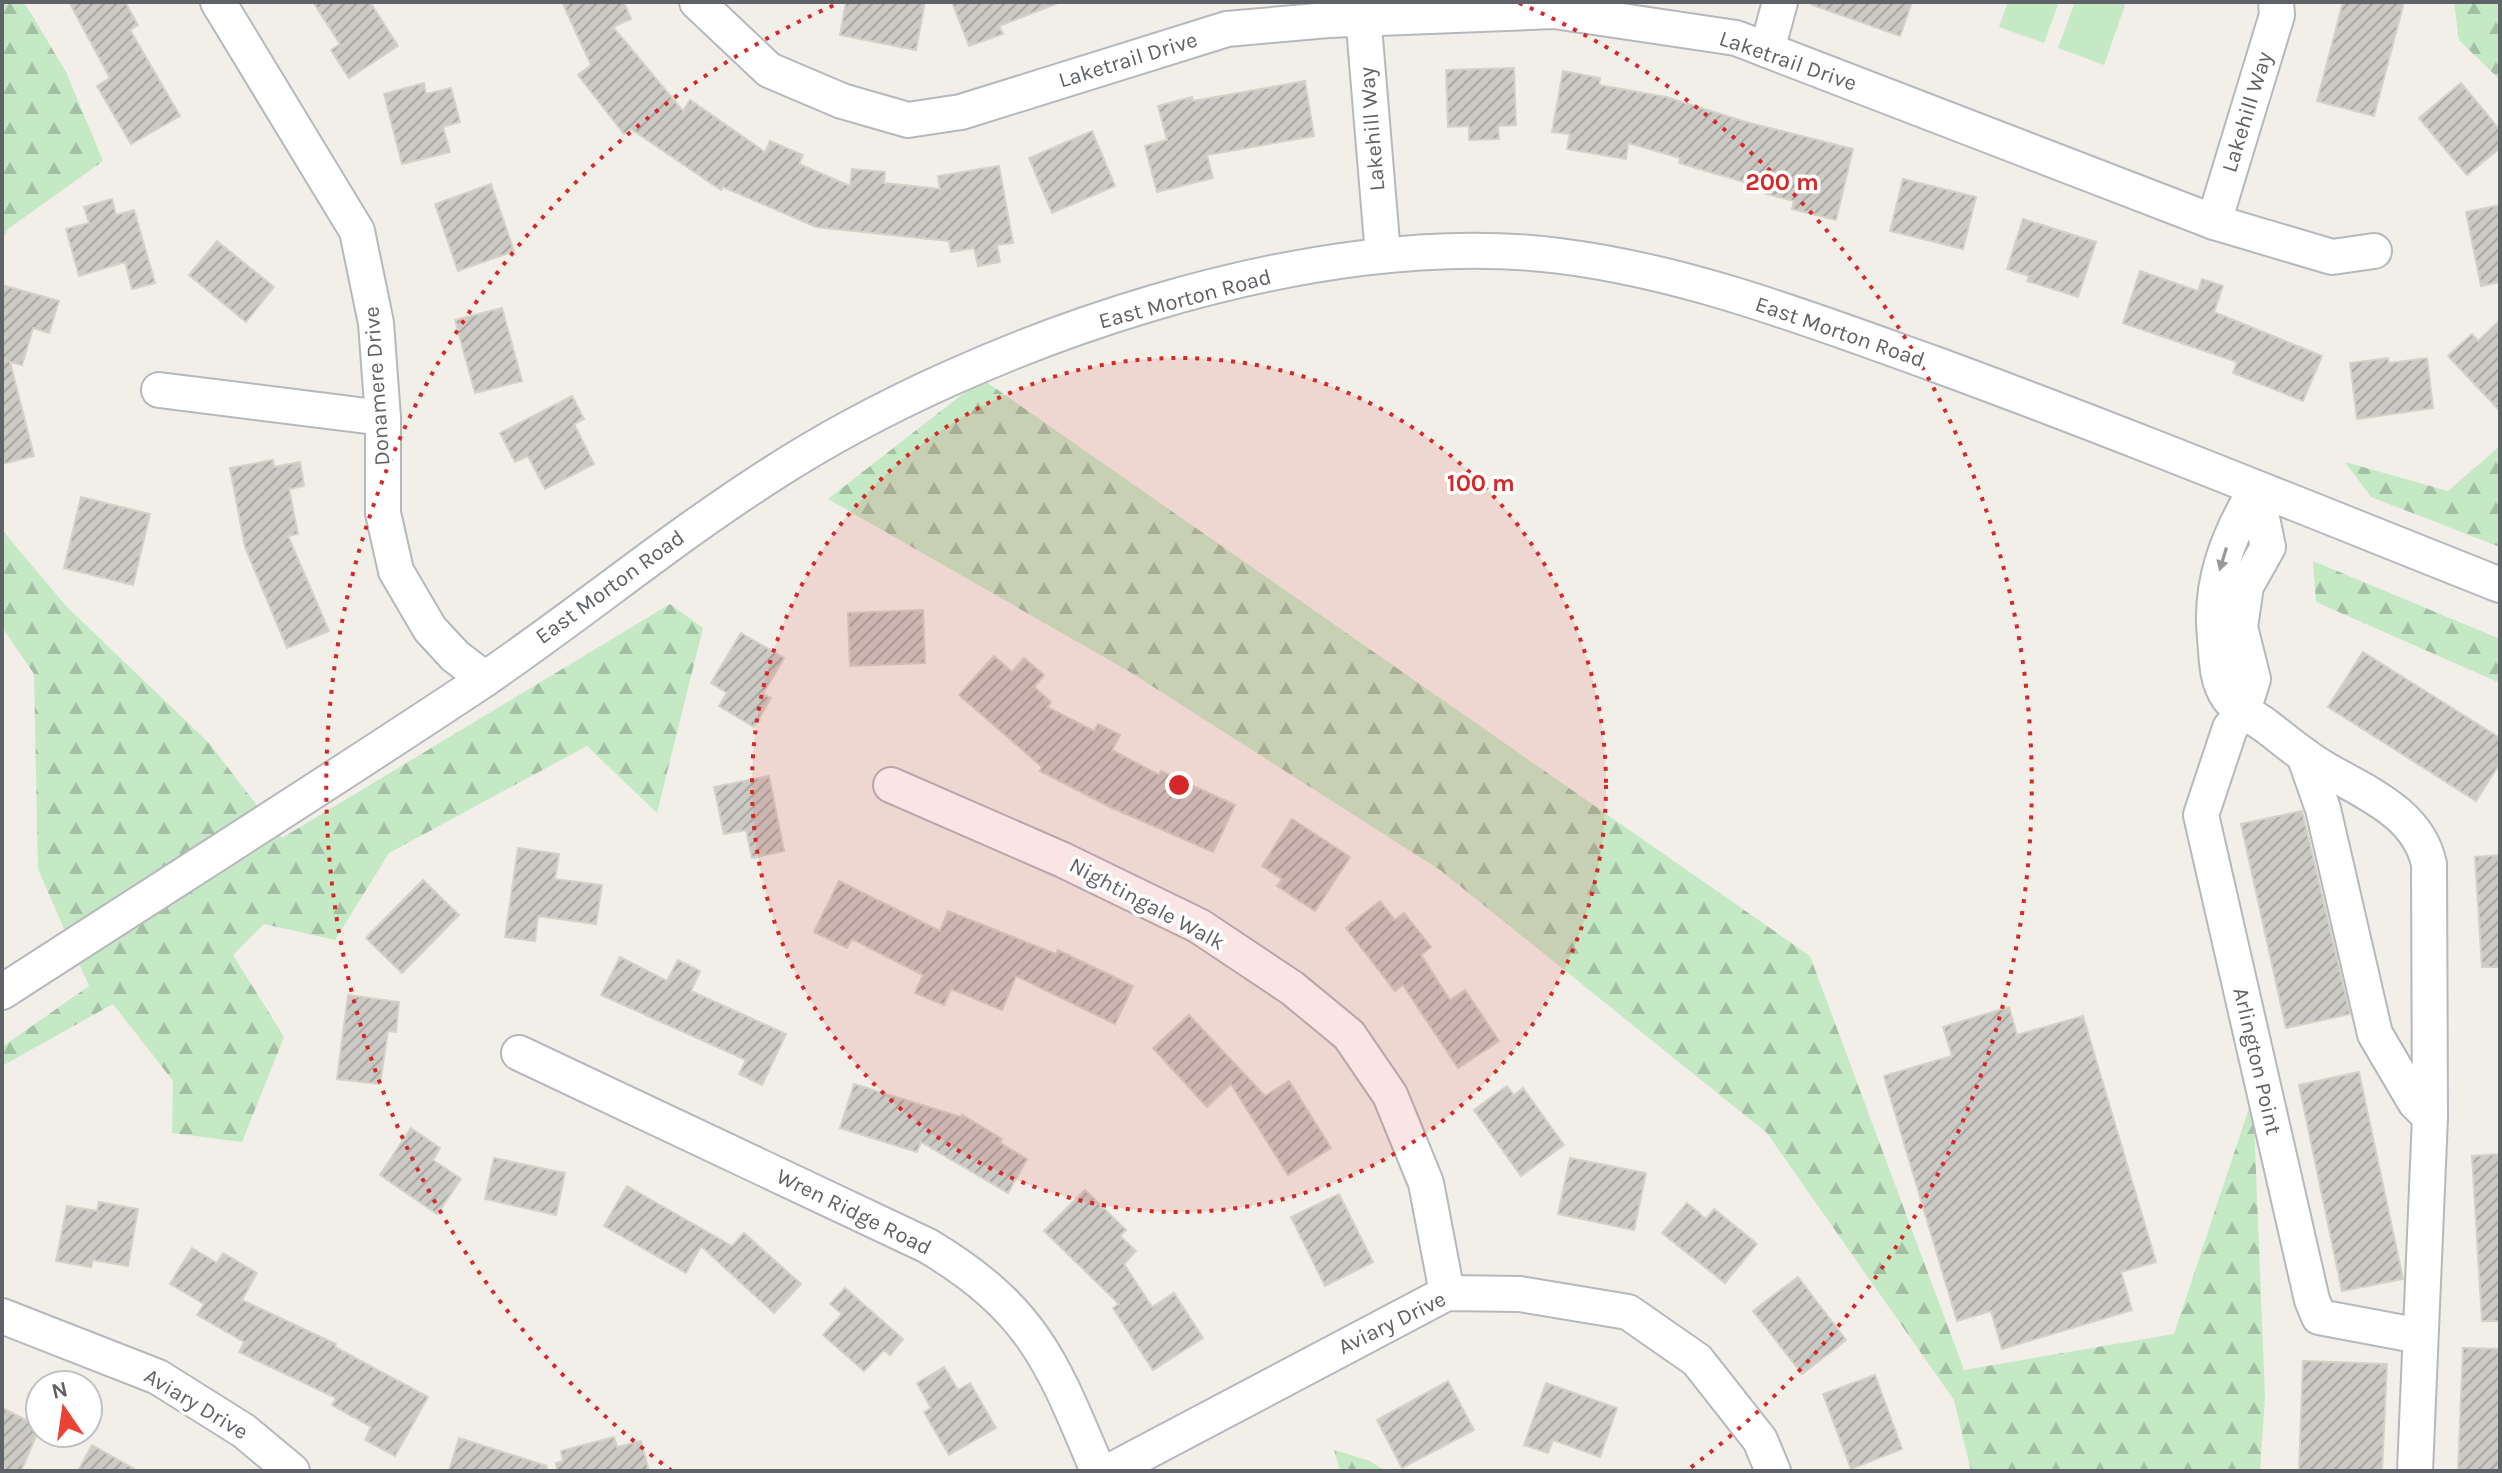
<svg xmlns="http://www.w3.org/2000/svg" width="2502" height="1473" viewBox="0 0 2502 1473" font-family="Karla,sans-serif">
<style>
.green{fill:#c5e8c5}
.forest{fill:url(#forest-firs)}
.building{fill:url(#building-hatch);stroke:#d6d1c6;stroke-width:2}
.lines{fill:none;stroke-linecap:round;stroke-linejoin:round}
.street-casing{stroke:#b5b8bc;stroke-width:38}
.street{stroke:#fff;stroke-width:34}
.oneway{fill:#979a9d}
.ring{fill:none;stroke:#d62828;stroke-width:4;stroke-dasharray:4 8}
.labels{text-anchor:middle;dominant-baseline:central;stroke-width:7;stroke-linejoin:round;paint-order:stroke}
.street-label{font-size:22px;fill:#5f6368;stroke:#fff}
.centre{fill:#d62828;stroke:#fff;stroke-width:4}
.ring-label{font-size:24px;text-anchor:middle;font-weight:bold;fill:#d62828;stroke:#fff;stroke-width:7;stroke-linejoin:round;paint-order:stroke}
</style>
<defs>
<pattern id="forest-firs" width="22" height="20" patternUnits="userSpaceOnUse" patternTransform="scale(2)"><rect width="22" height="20" fill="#c5e8c5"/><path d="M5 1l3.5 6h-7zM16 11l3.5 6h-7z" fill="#a3c0a4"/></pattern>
<pattern id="building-hatch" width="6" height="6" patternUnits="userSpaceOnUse" patternTransform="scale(2)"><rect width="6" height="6" fill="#cccac5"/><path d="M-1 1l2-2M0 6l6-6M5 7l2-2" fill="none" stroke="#a9a8a4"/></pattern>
</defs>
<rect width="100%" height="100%" fill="#f1efe8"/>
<!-- green -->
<g class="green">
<polygon points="2008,2 2059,2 2044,43 1999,27"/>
<polygon points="2075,2 2126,2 2104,65 2058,48"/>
</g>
<!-- forest -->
<g class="forest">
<polygon points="2,2 24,2 66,72 103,161 8,229 2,240"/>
<polygon points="2454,2 2500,2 2500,80 2459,40"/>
<polygon points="982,379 1810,956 1964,1370 2174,1334 2253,1096 2265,1398 2260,1471 1971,1471 1954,1400 1767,1133 1440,870 1130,672 828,499"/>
<polygon points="2500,446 2500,547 2371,497 2345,462 2448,491"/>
<polygon points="2,530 67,607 209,743 282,838 670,604 703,628 657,813 587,746 389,853 335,940 264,924 233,955 284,1037 242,1142 172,1133 173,1081 113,1004 2,1066 2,1047 89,986 38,869 34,674 2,627"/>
<polygon points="2313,561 2500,639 2500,683 2316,602"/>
<polygon points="1334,1450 1370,1461 1385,1471 1340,1471"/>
</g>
<!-- building -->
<g class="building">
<polygon points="69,2 125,2 138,25 130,30 180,116 131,144 97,86 110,78"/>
<polygon points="313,2 370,2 398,46 349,78 331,50 340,44"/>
<polygon points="562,2 624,2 631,19 613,27 683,111 690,100 765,152 770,141 803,155 799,164 850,186 852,169 885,172 884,183 940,189 938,176 999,166 1013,243 997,245 1000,262 978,266 974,248 951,252 949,241 816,227 723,187 721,190 631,129 624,134 578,75 591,65"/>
<polygon points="846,2 925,2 916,50 840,35"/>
<polygon points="952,2 1055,2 1056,4 999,26 1003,34 969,46"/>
<polygon points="1813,2 1912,2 1900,36 1812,5"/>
<polygon points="2343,2 2404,2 2374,116 2317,101"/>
<polygon points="1514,68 1516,125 1498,126 1499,139 1469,140 1469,126 1448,127 1446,70"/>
<polygon points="1563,71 1600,78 1599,85 1666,97 1746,122 1853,149 1836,220 1792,209 1794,201 1766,194 1768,189 1679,163 1680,158 1628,143 1626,159 1567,149 1570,134 1552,132"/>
<polygon points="1305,81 1314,136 1207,155 1213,178 1157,192 1145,146 1167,140 1158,106 1192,97 1193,101"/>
<polygon points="424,83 426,94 451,88 460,122 443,127 450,152 402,164 384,94"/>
<polygon points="2461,83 2500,130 2500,148 2467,175 2419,118"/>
<polygon points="1092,131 1115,186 1052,213 1029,158"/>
<polygon points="1903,179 1976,197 1963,249 1890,231"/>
<polygon points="491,184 514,251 458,271 435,204"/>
<polygon points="112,199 116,215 134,210 155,283 132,289 125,262 79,276 66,229 89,223 84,207"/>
<polygon points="2500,205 2500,282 2481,286 2466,212"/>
<polygon points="2023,219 2096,242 2078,297 2027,281 2029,276 2007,269"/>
<polygon points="217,241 274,287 246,322 189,275"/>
<polygon points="2140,271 2198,291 2202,279 2223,286 2214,312 2322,356 2303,401 2233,373 2237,362 2123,323"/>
<polygon points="2,285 59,301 49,333 33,328 22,365 10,362 34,456 2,464 2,362 8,361 2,359"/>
<polygon points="502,308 522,381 475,393 455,320"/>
<polygon points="2500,320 2500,411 2448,356 2472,334 2478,341"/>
<polygon points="2388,358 2389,363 2427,358 2433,408 2357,419 2350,363"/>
<polygon points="572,396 584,419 574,424 594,464 545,489 528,456 515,462 500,433"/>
<polygon points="273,460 274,467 300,462 304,486 289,489 298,534 288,536 329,631 287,648 245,547 230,468"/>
<polygon points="81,497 150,514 133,585 64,568"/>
<polygon points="923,610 925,663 850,666 848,613"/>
<polygon points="741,633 784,658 763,694 771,698 754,727 719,706 727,693 711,683"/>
<polygon points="2363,652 2500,738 2500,763 2476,801 2328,707"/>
<polygon points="994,656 1012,672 1024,658 1044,675 1034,687 1051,702 1047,707 1094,731 1098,724 1120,735 1112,750 1159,775 1161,771 1235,805 1213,852 1110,807 1040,771 1042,767 959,695"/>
<polygon points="769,776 784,851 752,858 746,830 724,834 714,787"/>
<polygon points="2302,811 2350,1014 2286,1028 2241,824"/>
<polygon points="1292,819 1350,857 1315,911 1277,886 1282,879 1262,866"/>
<polygon points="518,848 559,854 555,879 602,885 596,924 538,916 535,941 505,937"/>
<polygon points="2500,855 2500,967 2482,967 2475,857"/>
<polygon points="423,880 459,915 402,973 366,938"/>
<polygon points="839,881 940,931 948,911 1056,954 1058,950 1133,986 1115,1024 1016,976 1002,1010 951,989 944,1005 915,993 923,975 852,939 847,948 814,932"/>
<polygon points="1380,901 1395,920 1404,913 1431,947 1421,955 1450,1000 1465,990 1499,1041 1458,1068 1403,985 1395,991 1346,928"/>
<polygon points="620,957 667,981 678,960 700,971 691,991 786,1034 762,1085 739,1074 746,1060 601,995"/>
<polygon points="348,995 399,1002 396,1032 388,1031 380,1084 337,1079"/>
<polygon points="2009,1007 2017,1035 2083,1016 2156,1262 2121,1272 2132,1310 2002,1349 1991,1311 1957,1321 1884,1076 1952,1056 1943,1027"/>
<polygon points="1189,1015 1265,1096 1289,1081 1331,1148 1288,1175 1231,1084 1207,1107 1153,1048"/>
<polygon points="2359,1072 2403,1279 2342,1291 2299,1085"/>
<polygon points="854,1084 961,1117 962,1115 1002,1139 1000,1143 1027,1159 1008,1193 921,1142 917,1152 840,1128"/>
<polygon points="1507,1086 1514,1095 1523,1088 1564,1145 1521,1176 1474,1110"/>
<polygon points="411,1128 440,1148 433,1160 461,1179 437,1214 380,1175"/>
<polygon points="2500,1154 2500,1321 2482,1321 2472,1156"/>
<polygon points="494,1158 565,1173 556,1215 485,1199"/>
<polygon points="1570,1158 1646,1173 1634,1230 1558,1214"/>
<polygon points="627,1186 732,1246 744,1233 801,1284 774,1313 701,1246 686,1273 604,1226"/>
<polygon points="1085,1190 1126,1230 1120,1236 1136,1251 1124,1264 1152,1307 1174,1293 1203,1338 1153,1370 1113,1308 1119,1304 1044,1231"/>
<polygon points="1339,1194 1373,1262 1325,1286 1291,1217"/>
<polygon points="99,1202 138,1209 128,1266 93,1260 91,1267 56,1261 67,1206 97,1211"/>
<polygon points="1687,1203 1706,1219 1714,1209 1757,1244 1725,1283 1662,1233"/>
<polygon points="192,1248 217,1263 223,1253 257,1273 242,1300 336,1344 335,1347 428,1397 395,1456 365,1440 371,1427 332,1405 336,1398 239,1352 244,1342 197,1315 204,1304 170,1284"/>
<polygon points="1798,1277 1846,1340 1802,1374 1753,1311"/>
<polygon points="845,1288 903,1339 890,1355 884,1350 864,1371 823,1335 842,1314 830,1304"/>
<polygon points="2463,1348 2500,1349 2500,1471 2458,1471"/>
<polygon points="2303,1361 2387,1364 2382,1471 2299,1471"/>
<polygon points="944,1367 958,1390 970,1383 996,1428 949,1455 924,1412 931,1408 917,1383"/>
<polygon points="1875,1375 1902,1449 1851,1469 1823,1394"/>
<polygon points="1448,1381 1474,1430 1402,1468 1377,1420"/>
<polygon points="1546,1383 1617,1408 1600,1457 1553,1440 1548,1453 1524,1445"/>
<polygon points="2,1408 40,1427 21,1471 2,1471"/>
<polygon points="614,1437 617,1447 641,1441 649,1471 557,1471 556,1463 563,1461 561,1451"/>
<polygon points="459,1438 547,1466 546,1471 449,1471"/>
<polygon points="92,1445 138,1471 78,1471"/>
</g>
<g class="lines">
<defs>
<g id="street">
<polyline points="218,2 357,231 376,323 383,418 383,513 396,571 430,629 455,656 485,679"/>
<polyline points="697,2 769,70 842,101 908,120 961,112 1227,29 1328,20 1554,11 1736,38 2214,222 2332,257 2374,251"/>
<polyline points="1362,2 1383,255"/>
<polyline points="1767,50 1780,2"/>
<polyline points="2214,222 2277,15 2276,2"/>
<polyline points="159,390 383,418"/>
<path d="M 2256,489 C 2228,536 2209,583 2215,638 C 2217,658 2216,680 2228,697 C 2237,709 2254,717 2266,726 C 2286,741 2304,757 2325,769 C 2366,793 2418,813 2429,864 L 2430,1117 L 2415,1471"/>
<polyline points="2256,489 2268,547 2246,586 2240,627 2253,679 2243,711 2230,728 2201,815 2312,1300 2319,1317 2420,1336"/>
<polyline points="2304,755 2323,809 2375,1034 2415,1102 2430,1117"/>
<polyline points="891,785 1063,860 1199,926 1292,988 1349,1035 1390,1095 1426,1183 1447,1293"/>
<path d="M 2,992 C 161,889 321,788 479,683 C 578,616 670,539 772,474 C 976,342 1316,224 1560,256 C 1688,272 1812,320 1932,363 C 2123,433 2311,510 2500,585"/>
<path d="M 519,1053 L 928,1246 C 1034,1310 1052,1362 1098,1471"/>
<polyline points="2,1316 158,1377 244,1431 292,1471"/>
<polyline points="1110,1471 1447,1293 1520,1294 1628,1312 1697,1360 1760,1440 1773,1471"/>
</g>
</defs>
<!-- street casing -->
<use href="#street" class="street-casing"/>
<!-- street -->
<use href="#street" class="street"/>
</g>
<!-- one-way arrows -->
<defs><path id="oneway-solid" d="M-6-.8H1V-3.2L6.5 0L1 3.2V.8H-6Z" transform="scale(2)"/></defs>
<use class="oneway" href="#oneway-solid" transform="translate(2223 559) rotate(107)"/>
<!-- distance rings -->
<circle cx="1179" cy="785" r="427" fill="#d62828" fill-opacity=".12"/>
<g class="ring">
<circle cx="1179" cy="785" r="427"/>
<path d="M672 1471A853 853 0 0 1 839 3M1519 3A853 853 0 0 1 1686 1471"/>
</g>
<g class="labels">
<!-- street labels -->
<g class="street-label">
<text transform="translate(1128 60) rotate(-17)">Laketrail Drive</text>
<text transform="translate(1788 61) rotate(19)">Laketrail Drive</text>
<text transform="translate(2247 112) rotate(-73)">Lakehill Way</text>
<text transform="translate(1372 129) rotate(-95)">Lakehill Way</text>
<text transform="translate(1185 299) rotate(-15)">East Morton Road</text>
<text transform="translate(1840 332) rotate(19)">East Morton Road</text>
<text transform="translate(377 386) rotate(-94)">Donamere Drive</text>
<text transform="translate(610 587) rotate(-36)">East Morton Road</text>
<text transform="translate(1147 904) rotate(28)">Nightingale Walk</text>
<text transform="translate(2257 1061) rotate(77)">Arlington Point</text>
<text transform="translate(854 1212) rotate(26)">Wren Ridge Road</text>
<text transform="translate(1392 1323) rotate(-26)">Aviary Drive</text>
<text transform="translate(196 1404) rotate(31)">Aviary Drive</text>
</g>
</g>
<circle cx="1179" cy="785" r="12" class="centre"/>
<g class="ring-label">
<text x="1782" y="190">200 m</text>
<text x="1481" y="491">100 m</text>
</g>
<!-- border -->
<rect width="2502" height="1473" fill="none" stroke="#5f6368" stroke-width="8"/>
<!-- north arrow -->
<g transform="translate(64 1409) rotate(347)"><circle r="38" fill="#ffffff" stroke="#bfc1c3" stroke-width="2"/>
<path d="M0-6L14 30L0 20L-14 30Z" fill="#ea4335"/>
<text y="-12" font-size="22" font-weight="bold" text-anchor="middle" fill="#5f6368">N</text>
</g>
</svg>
